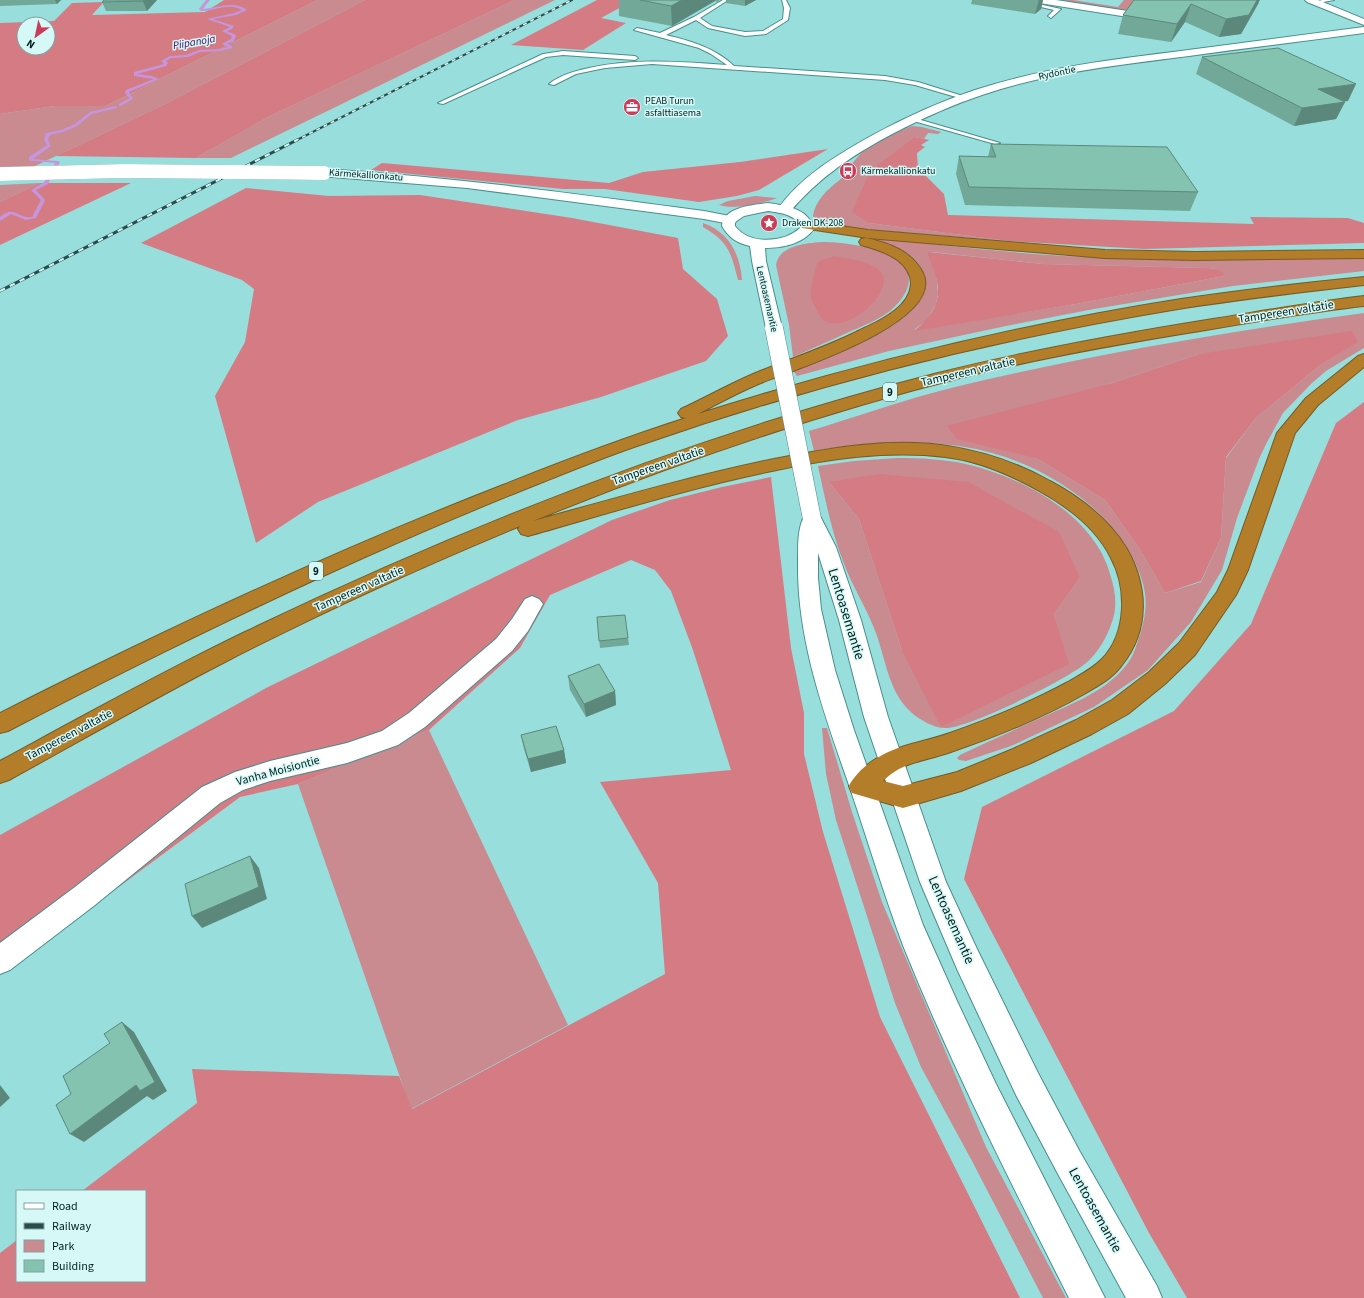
<svg xmlns="http://www.w3.org/2000/svg" width="1364" height="1298" viewBox="0 0 1364 1298" font-family="'Source Sans 3',sans-serif">
<style>
.green{fill:#c98a90;fill-rule:evenodd}
.forest{fill:#d57b84;fill-rule:evenodd}
.lines{fill:none;stroke-linecap:round;stroke-linejoin:round}
.stream{fill:#c596de;fill-rule:evenodd}
.service-casing{stroke:#488e8d;stroke-width:2}
.minor-casing{stroke:#488e8d;stroke-width:2}
.tertiary-casing{stroke:#488e8d;stroke-width:2}
.secondary-casing{stroke:#488e8d;stroke-width:2}
.motorway-casing{stroke:#755c26;stroke-width:2}
.service{fill:#fff;fill-rule:evenodd}
.minor{fill:#fff;fill-rule:evenodd}
.tertiary{fill:#fff;fill-rule:evenodd}
.secondary{fill:#fff;fill-rule:evenodd}
.motorway{fill:#b37d2a;fill-rule:evenodd}
.rail-far1-casing{stroke:#274e4d;stroke-width:2}
.rail-casing{stroke:#274e4d;stroke-width:3}
.rail-far1{stroke:#d6f8f7;stroke-width:1.5;stroke-dasharray:4;stroke-linecap:butt}
.rail{stroke:#d6f8f7;stroke-width:2;stroke-dasharray:5.5;stroke-linecap:butt}
.tertiary-bridge-casing{stroke:#488e8d;stroke-width:14;stroke-linecap:butt}
.secondary-bridge-casing{stroke:#488e8d;stroke-width:19;stroke-linecap:butt}
.tertiary-bridge{stroke:#fff;stroke-width:14}
.secondary-bridge{stroke:#fff;stroke-width:18}
.wall{fill:#72a897}
.shaded-wall{fill:#5c887b}
.building{fill:#84c3b0;stroke:#5c887b}
.labels{text-anchor:middle;dominant-baseline:central;stroke-width:3;stroke-linejoin:round;paint-order:stroke}
.far-street-label{font-size:10px;fill:#032020;stroke:#d6f8f7}
.far-poi-label{font-size:10px;fill:#032020;stroke:#d6f8f7;text-anchor:start}
.far-water-label{font-size:11px;font-style:italic;fill:#44025c;stroke:#d6f8f7}
.shield{fill:#d6f8f7;stroke:#426160;stroke-width:1}
.shield-label{font-size:11px;font-weight:bold;fill:#032020}
.street-label{font-size:12px;fill:#032020;stroke:#d6f8f7}
.near-street-label{font-size:14px;fill:#032020;stroke:#d6f8f7}
</style>
<rect width="100%" height="100%" fill="#98dedc"/>
<!-- green -->
<g class="green">
<polygon points="318,0 365,0 163,105 33,167 0,167 0,114 55,106 106,106"/>
<polygon points="515,0 555,0 231,158 196,158 270,116"/>
<polygon points="1046,0 1073,0 1118,7 1124,0 1142,0 1131,13"/>
<path d="M 912,126 L 922,127 L 941,132 L 938,134 L 928,133 L 924,139 L 915,137 L 869,223 L 1009,241 L 837,227 L 817,222 L 813,216 C 816,195 838,182 853,169 L 849,167 L 862,152 L 893,134 Z"/>
<polygon points="40,183 0,202 0,185"/>
<path d="M 755,196 L 777,198 C 760,204 736,210 719,205 L 728,201 Z"/>
<path d="M 703,223 C 729,232 740,254 742,280 L 738,280 C 731,253 729,242 703,227 Z"/>
<path d="M 872,237 C 936,245 1000,252 1065,256 C 1165,262 1264,260 1364,257 L 1364,271 L 1233,286 L 1094,309 L 1006,326 L 889,351 L 797,376 L 793,370 C 826,358 936,322 924,276 C 918,252 891,245 871,240 ZM 932,252 L 1043,264 L 1207,268 L 1217,269 L 1224,276 L 1076,304 L 914,330 L 927,320 L 936,304 L 938,294 L 936,271 L 927,254 Z"/>
<path d="M 823,242 C 846,242 918,250 908,286 C 905,296 898,304 890,311 C 878,320 863,326 849,332 C 831,340 812,349 793,357 L 789,325 L 776,265 C 779,245 807,243 823,242 Z"/>
<path d="M 1364,313 L 1364,348 L 1326,371 L 1312,383 L 1283,413 L 1266,444 L 1259,459 L 1237,518 L 1222,570 L 1191,622 L 1148,670 L 1094,707 L 1011,746 L 966,761 L 959,760 L 957,758 L 960,755 C 985,743 1010,732 1036,720 C 1068,705 1110,691 1130,660 C 1135,652 1137,643 1140,635 C 1148,608 1148,593 1137,567 C 1126,540 1106,518 1084,500 C 1003,436 911,435 814,451 L 809,431 C 856,417 903,400 951,388 C 1087,355 1225,332 1364,313 ZM 1357,342 L 1319,366 L 1256,418 L 1226,458 L 1221,538 L 1201,582 L 1165,593 L 1141,551 L 1105,500 L 1036,458 L 1109,384 L 1199,354 Z"/>
<path d="M 897,458 C 920,458 943,459 966,464 C 1022,477 1094,515 1110,574 C 1115,590 1118,605 1112,622 C 1107,637 1098,653 1086,663 C 1068,679 967,729 945,728 C 934,728 920,720 912,713 C 887,691 886,657 874,628 C 865,605 851,584 843,561 C 831,530 825,498 818,466 L 854,461 ZM 829,482 L 1080,578 L 1054,614 L 1068,664 L 902,651 L 859,519 Z"/>
<polygon points="822,728 827,728 852,812 882,902 986,1147 1066,1298 1043,1298 972,1161 921,1067 895,1003 836,820 826,774"/>
<polygon points="429,730 568,1025 411,1109 298,784"/>
</g>
<!-- forest -->
<g class="forest">
<path d="M 224,0 L 318,0 L 106,106 L 55,106 L 0,114 L 0,23 L 54,21 L 72,3 L 104,2 L 92,15 L 205,12 ZM 24,24 L 48,24 L 48,48 L 24,48 Z"/>
<polygon points="365,0 515,0 270,116 196,158 56,156 163,105"/>
<polygon points="597,0 634,0 601,18 626,23 583,50 511,45"/>
<polygon points="915,137 929,140 921,145 925,147 917,153 918,168 944,194 948,215 1254,224 1250,217 1348,218 1364,223 1364,243 1144,249 1009,241 869,223 852,212 870,171"/>
<polygon points="828,149 759,190 737,196 699,202 605,189 563,189 371,170 382,163 609,183 643,172 740,162"/>
<polygon points="40,183 131,183 0,245 0,202"/>
<polygon points="246,188 329,196 420,195 572,218 678,238 683,269 717,299 728,336 706,361 601,397 518,420 318,502 256,543 215,396 245,342 254,289 242,280 141,243"/>
<path d="M 929,252 L 1043,264 L 1207,268 L 1217,269 L 1223,272 L 1224,276 L 1076,304 L 914,331 C 944,307 943,287 927,254 Z"/>
<path d="M 834,256 C 845,258 879,262 883,276 C 889,298 847,331 827,322 C 821,320 817,312 815,306 C 813,303 811,300 811,297 C 810,289 815,269 818,262 Z"/>
<polygon points="1352,331 1358,342 1319,366 1256,418 1226,457 1221,538 1201,581 1165,593 1141,551 1105,500 1036,458 957,439 947,426 1109,384 1199,354"/>
<polygon points="1364,402 1364,1298 1187,1298 1149,1233 964,879 982,807 1174,711 1251,624 1336,423"/>
<polygon points="880,474 968,482 1059,532 1080,578 1054,614 1069,664 941,727 902,651 859,519 829,482"/>
<polygon points="771,477 791,648 804,713 804,754 823,832 880,1017 1020,1298 0,1298 0,1253 17,1240 17,1281 145,1281 145,1191 82,1191 197,1103 192,1069 399,1076 412,1109 665,974 658,883 600,782 731,770 693,650 671,591 655,570 631,560 550,595 520,648 429,730 298,784 240,797 0,975 0,835 268,687 612,520 670,500 722,487"/>
</g>
<g class="lines">
<!-- stream -->
<g class="stream">
<path d="M 206,0 L 210,0 L 203,9 C 218,8 233,0 247,10 L 236,15 L 213,19 L 234,26 L 232,29 L 227,31 L 236,35 L 234,41 L 227,44 L 232,46 L 232,48 L 220,51 L 200,52 L 188,57 L 171,58 L 166,61 L 168,63 L 166,66 L 137,74 L 152,76 L 159,79 L 129,92 L 133,99 L 121,106 L 119,106 L 119,104 L 130,98 L 125,93 L 126,90 L 154,79 L 134,76 L 134,72 L 164,64 L 161,61 L 170,56 L 186,55 L 199,50 L 220,49 L 228,47 L 222,44 L 231,39 L 232,36 L 222,31 L 230,27 L 207,19 L 234,13 L 242,10 C 229,2 215,11 201,11 L 199,9 Z"/>
<path d="M 116,106 L 117,108 L 92,114 L 77,126 L 63,132 L 50,135 L 48,140 L 51,146 L 33,159 L 58,161 L 60,162 L 48,184 L 36,190 L 45,200 L 36,218 L 26,220 L 11,214 L 0,221 L 0,217 C 14,204 18,219 32,217 L 41,200 L 31,190 L 44,182 L 55,163 L 31,161 L 29,160 L 29,157 L 47,145 L 44,140 L 46,133 L 61,130 L 75,124 L 90,112 Z"/>
</g>
<defs>
<g id="service">
<path d="M 723,0 L 728,0 L 700,18 L 712,26 L 745,32 L 763,31 L 783,19 L 784,8 L 782,0 L 786,0 L 790,8 L 788,20 L 766,34 L 745,36 L 708,28 L 696,20 L 666,35 C 691,41 715,48 734,66 L 885,76 L 918,82 L 966,97 L 963,99 L 915,85 L 885,80 L 652,64 L 605,68 L 576,74 L 554,85 L 549,84 C 560,75 575,71 589,68 C 635,58 680,62 727,65 L 711,54 L 699,48 L 634,30 L 637,28 L 660,33 L 694,17 Z"/>
<polygon points="1010,0 1020,0 1061,9 1051,18 1048,16 1054,10"/>
<polygon points="1334,0 1318,3 1316,2 1322,0"/>
<polygon points="563,51 635,56 638,58 635,60 563,55 546,57 443,104 438,103 543,54"/>
<polygon points="910,118 914,118 1000,143 995,144 910,120"/>
</g>
<g id="minor">
<polygon points="1034,0 1056,0 1128,11 1133,14 1128,17 1039,3"/>
<polygon points="1305,0 1318,0 1364,19 1364,25 1307,2"/>
<polygon points="532,596 539,599 543,604 528,631 512,651 425,727 398,745 347,763 270,781 243,790 220,803 95,905 10,970 0,974 0,943 75,887 202,787 235,772 270,761 347,743 382,731 409,713 496,639 512,619 525,599"/>
</g>
<g id="tertiary">
<path d="M 1364,27 L 1364,33 C 1306,41 1247,48 1189,56 C 1119,65 1049,72 982,95 C 952,105 923,118 894,133 C 854,154 818,178 789,213 L 779,213 L 777,210 C 800,177 837,155 871,136 C 904,118 939,102 975,90 C 1039,69 1106,60 1173,52 C 1237,44 1300,35 1364,27 Z"/>
<path d="M 324,169 C 451,177 578,194 704,211 L 735,217 L 737,220 L 735,223 L 730,224 L 704,219 L 467,188 L 320,176 L 318,173 L 320,170 Z"/>
</g>
<g id="secondary">
<path d="M 768,203 C 787,206 808,208 814,229 C 803,244 782,248 765,248 L 766,261 L 782,328 L 780,331 L 774,333 L 768,331 L 766,328 L 752,261 L 750,246 C 737,243 729,238 722,226 C 723,207 753,205 768,203 ZM 768,211 C 780,213 797,214 800,228 C 784,243 749,245 735,226 L 735,222 L 744,216 Z"/>
<path d="M 812,513 L 819,514 L 836,547 L 861,620 L 888,717 L 946,882 L 977,949 L 1038,1073 L 1080,1152 L 1157,1286 L 1162,1298 L 1126,1298 L 1058,1174 L 1016,1095 L 957,969 L 920,882 L 864,717 L 839,620 L 818,553 L 818,578 L 821,609 L 835,670 L 854,730 L 923,925 L 957,1001 L 996,1084 L 1105,1298 L 1069,1298 C 1011,1183 952,1067 904,948 C 884,895 868,841 850,788 C 825,716 797,641 798,564 C 798,549 797,528 805,514 Z"/>
</g>
<g id="motorway">
<polygon points="807,221 868,230 1105,250 1195,252 1364,250 1364,258 1195,260 1105,258 868,238 802,228 800,225 802,222"/>
<path d="M 866,238 C 889,243 912,251 923,273 C 946,322 793,370 761,383 C 739,392 719,403 698,414 C 856,364 1017,325 1181,299 C 1241,290 1303,283 1364,277 L 1364,285 C 1302,292 1240,299 1178,309 C 997,339 819,383 646,443 C 603,457 561,475 518,492 C 344,562 175,644 8,731 L 0,733 L 0,713 C 164,630 331,552 503,485 C 563,461 624,438 686,418 L 681,417 L 678,413 L 681,409 C 707,397 731,383 758,372 C 790,359 823,348 854,333 C 870,325 888,318 901,305 C 908,298 913,287 910,277 C 904,257 879,250 861,245 L 859,242 L 861,239 Z"/>
<path d="M 1364,296 L 1364,306 C 1311,312 1258,321 1206,330 C 1125,343 1043,357 964,377 C 817,414 673,464 533,521 C 613,499 692,476 774,459 C 830,448 891,437 948,446 C 985,452 1018,463 1050,481 C 1080,497 1109,519 1127,549 C 1148,586 1150,630 1122,665 C 1113,678 1099,685 1086,693 C 1043,718 995,737 948,753 C 924,761 902,762 883,781 L 903,786 L 957,772 L 1013,749 L 1076,720 L 1112,700 L 1149,672 L 1179,643 L 1217,592 L 1228,570 L 1277,433 L 1306,398 L 1358,356 L 1364,354 L 1364,367 L 1318,405 L 1295,433 L 1248,570 L 1236,595 L 1195,655 L 1165,684 L 1128,714 L 1092,734 L 1031,763 L 961,791 L 903,808 L 852,793 L 849,786 C 852,779 856,776 861,770 C 890,744 916,745 950,733 C 990,719 1031,702 1068,682 C 1080,675 1092,669 1102,659 C 1127,633 1127,588 1111,558 C 1097,529 1068,507 1041,492 C 1011,475 980,461 945,457 C 887,450 828,459 772,471 C 689,488 609,513 528,536 L 521,534 L 518,529 L 520,526 C 419,568 320,613 223,663 C 151,700 80,741 9,780 L 0,783 L 0,761 C 81,717 162,672 245,632 C 466,526 696,435 934,374 C 1026,351 1119,334 1213,319 C 1263,311 1313,302 1364,296 Z"/>
</g>
</defs>
<!-- service casing -->
<use href="#service" class="service-casing"/>
<!-- minor casing -->
<use href="#minor" class="minor-casing"/>
<!-- tertiary casing -->
<use href="#tertiary" class="tertiary-casing"/>
<!-- secondary casing -->
<use href="#secondary" class="secondary-casing"/>
<!-- motorway casing -->
<use href="#motorway" class="motorway-casing"/>
<!-- service -->
<use href="#service" class="service"/>
<!-- minor -->
<use href="#minor" class="minor"/>
<!-- tertiary -->
<use href="#tertiary" class="tertiary"/>
<!-- secondary -->
<use href="#secondary" class="secondary"/>
<!-- motorway -->
<use href="#motorway" class="motorway"/>
<defs>
<polyline id="rail-far1" points="295,141 572,0"/>
<polyline id="rail" points="0,291 297,140"/>
</defs>
<!-- rail-far1 casing -->
<use href="#rail-far1" class="rail-far1-casing"/>
<!-- rail casing -->
<use href="#rail" class="rail-casing"/>
<!-- rail-far1 -->
<use href="#rail-far1" class="rail-far1"/>
<!-- rail -->
<use href="#rail" class="rail"/>
<defs>
<polyline id="tertiary-bridge" points="0,174 124,171 324,173"/>
<polyline id="secondary-bridge" points="774,328 812,519"/>
</defs>
<!-- tertiary-bridge casing -->
<use href="#tertiary-bridge" class="tertiary-bridge-casing"/>
<!-- secondary-bridge casing -->
<use href="#secondary-bridge" class="secondary-bridge-casing"/>
<!-- tertiary-bridge -->
<use href="#tertiary-bridge" class="tertiary-bridge"/>
<!-- secondary-bridge -->
<use href="#secondary-bridge" class="secondary-bridge"/>
</g>
<!-- wall -->
<g class="wall">
<polygon points="0,0 61,0 57,4 0,6"/>
<polygon points="157,0 147,11 106,11 102,2"/>
<polygon points="619,0 720,0 717,2 715,1 672,26 619,16"/>
<polygon points="726,0 756,0 745,6 726,3"/>
<polygon points="972,0 1043,0 1041,9 1035,14 971,4"/>
<polygon points="1134,0 1259,3 1241,34 1219,37 1185,22 1171,42 1118,34 1123,15"/>
<polygon points="1202,57 1348,101 1343,101 1345,102 1336,119 1294,126 1196,74"/>
<polygon points="991,144 1198,192 1190,211 965,205 956,174 959,156 988,157"/>
<polygon points="597,617 628,638 629,645 600,648"/>
<polygon points="568,676 615,691 616,705 586,717 570,690"/>
<polygon points="521,735 564,750 566,763 531,772 524,749"/>
</g>
<!-- shaded-wall -->
<g class="shaded-wall">
<polygon points="55,0 61,0 57,4"/>
<polygon points="145,0 157,0 147,11 143,1"/>
<polygon points="682,0 715,0 715,1 672,26 671,6"/>
<polygon points="745,0 756,0 745,6"/>
<polygon points="1039,0 1043,0 1041,9 1035,14"/>
<polygon points="1257,0 1260,0 1241,34 1219,37 1226,19"/>
<polygon points="1191,4 1185,22 1171,42 1177,24"/>
<polygon points="1356,84 1348,101 1310,106 1318,89"/>
<polygon points="1345,102 1336,119 1294,126 1302,108"/>
<polygon points="615,691 616,705 586,717 584,704"/>
<polygon points="564,750 566,763 531,772 528,759"/>
<polygon points="250,856 259,868 267,899 202,928 192,916"/>
<polygon points="122,1022 134,1032 167,1091 153,1100 147,1096 84,1142 70,1134 136,1085"/>
<polygon points="0,1085 10,1098 0,1107"/>
</g>
<!-- building -->
<g class="building">
<polygon points="104,0 145,0 143,1 102,2"/>
<polygon points="640,0 682,0 671,6"/>
<polygon points="1134,0 1257,0 1249,15 1226,19 1191,4 1177,24 1123,15"/>
<polygon points="1278,48 1356,84 1318,89 1345,102 1302,108 1202,57"/>
<polygon points="991,144 1167,147 1198,192 969,187 959,156 996,157"/>
<polygon points="625,615 628,638 599,641 597,617"/>
<polygon points="599,664 615,691 584,704 568,676"/>
<polygon points="556,726 564,750 528,759 521,735"/>
<polygon points="250,856 259,887 192,916 185,884"/>
<polygon points="122,1022 155,1082 140,1091 136,1085 70,1134 56,1105 71,1094 63,1076 110,1043 104,1034"/>
</g>
<!-- icons -->
<defs>
<symbol id="office-disc" viewBox="-11 -11 22 22"><circle r="9.5" fill="#cc3c58" stroke="#d6f8f7"/><path d="M-6-3h4V-5.5h4V-3h4V5H-6ZM-1-4.5V-3h2v-1.5ZM-6 0V1H6V0Z" fill="#fff"/></symbol>
<symbol id="bus-disc" viewBox="-11 -11 22 22"><circle r="9.5" fill="#cc3c58" stroke="#d6f8f7"/><path d="M-5-6H5V4H4V6H2V4H-2V6H-4V4H-5ZM-3.5-4V0h7V-4ZM-3.5 1.2v1.5H-2V1.2ZM2 1.2v1.5H3.5V1.2Z" fill="#fff"/></symbol>
<symbol id="sight-disc" viewBox="-11 -11 22 22"><circle r="9.5" fill="#cc3c58" stroke="#d6f8f7"/><path d="M0-6L1.8-2.2L6-1.7L2.9 1.2L3.7 5.4L0 3.3L-3.7 5.4L-2.9 1.2L-6-1.7L-1.8-2.2Z" fill="#fff"/></symbol>
</defs>
<g fill-rule="evenodd">
<use href="#office-disc" x="622" y="97" width="20" height="20"/>
<use href="#bus-disc" x="838" y="161" width="20" height="20"/>
<use href="#sight-disc" x="759" y="213" width="20" height="20"/>
</g>
<g class="labels">
<!-- far-street labels -->
<g class="far-street-label">
<text transform="translate(1057 73) rotate(-12)">Rydöntie</text>
<text transform="translate(366 175) rotate(4)">Kärmekallionkatu</text>
<text transform="translate(767 299) rotate(77)">Lentoasemantie</text>
</g>
<!-- far-poi labels -->
<g class="far-poi-label">
<text x="645" y="101">PEAB Turun<tspan x="645" dy="12">asfalttiasema</tspan></text>
<text x="861" y="171">Kärmekallionkatu</text>
<text x="782" y="223">Draken DK-208</text>
</g>
<!-- far-water labels -->
<g class="far-water-label">
<text transform="translate(194 42) rotate(-10)">Piipanoja</text>
</g>
<!-- shield labels -->
<g class="shield">
<rect x="883" y="383" width="14" height="18" rx="3"/>
<rect x="309" y="562" width="14" height="18" rx="3"/>
</g>
<g class="shield-label">
<text x="890" y="392">9</text>
<text x="316" y="571">9</text>
</g>
<!-- street labels -->
<g class="street-label">
<text transform="translate(1286 312) rotate(-9)">Tampereen valtatie</text>
<text transform="translate(968 372) rotate(-13)">Tampereen valtatie</text>
<text transform="translate(658 466) rotate(-19)">Tampereen valtatie</text>
<text transform="translate(359 589) rotate(-24)">Tampereen valtatie</text>
<text transform="translate(69 735) rotate(-28)">Tampereen valtatie</text>
<text transform="translate(278 771) rotate(-15)">Vanha Moisiontie</text>
</g>
<!-- near-street labels -->
<g class="near-street-label">
<text transform="translate(846 614) rotate(73)">Lentoasemantie</text>
<text transform="translate(951 920) rotate(66)">Lentoasemantie</text>
<text transform="translate(1095 1210) rotate(61)">Lentoasemantie</text>
</g>
</g>
<!-- legend -->
<rect x="16" y="1190" width="130" height="92" fill="#d6f8f7" stroke="#82a2a1"/>
<rect x="24" y="1203" width="20" height="6" fill="#ffffff" stroke="#82a2a1"/>
<text x="52" y="1210" font-size="12" fill="#032020">Road</text>
<rect x="24" y="1223" width="20" height="6" fill="#274e4d" stroke="#82a2a1"/>
<text x="52" y="1230" font-size="12" fill="#032020">Railway</text>
<rect x="24" y="1240" width="20" height="12" fill="#c98a90" stroke="#82a2a1"/>
<text x="52" y="1250" font-size="12" fill="#032020">Park</text>
<rect x="24" y="1260" width="20" height="12" fill="#84c3b0" stroke="#82a2a1"/>
<text x="52" y="1270" font-size="12" fill="#032020">Building</text>
<!-- north arrow -->
<g transform="translate(36 36) rotate(213)"><circle r="19" fill="#d6f8f7" stroke="#82a2a1"/>
<path d="M0-3L7 15L0 10L-7 15Z" fill="#cc3c58"/>
<text y="-6" font-size="11" font-weight="bold" text-anchor="middle" fill="#032020">N</text>
</g>
</svg>
